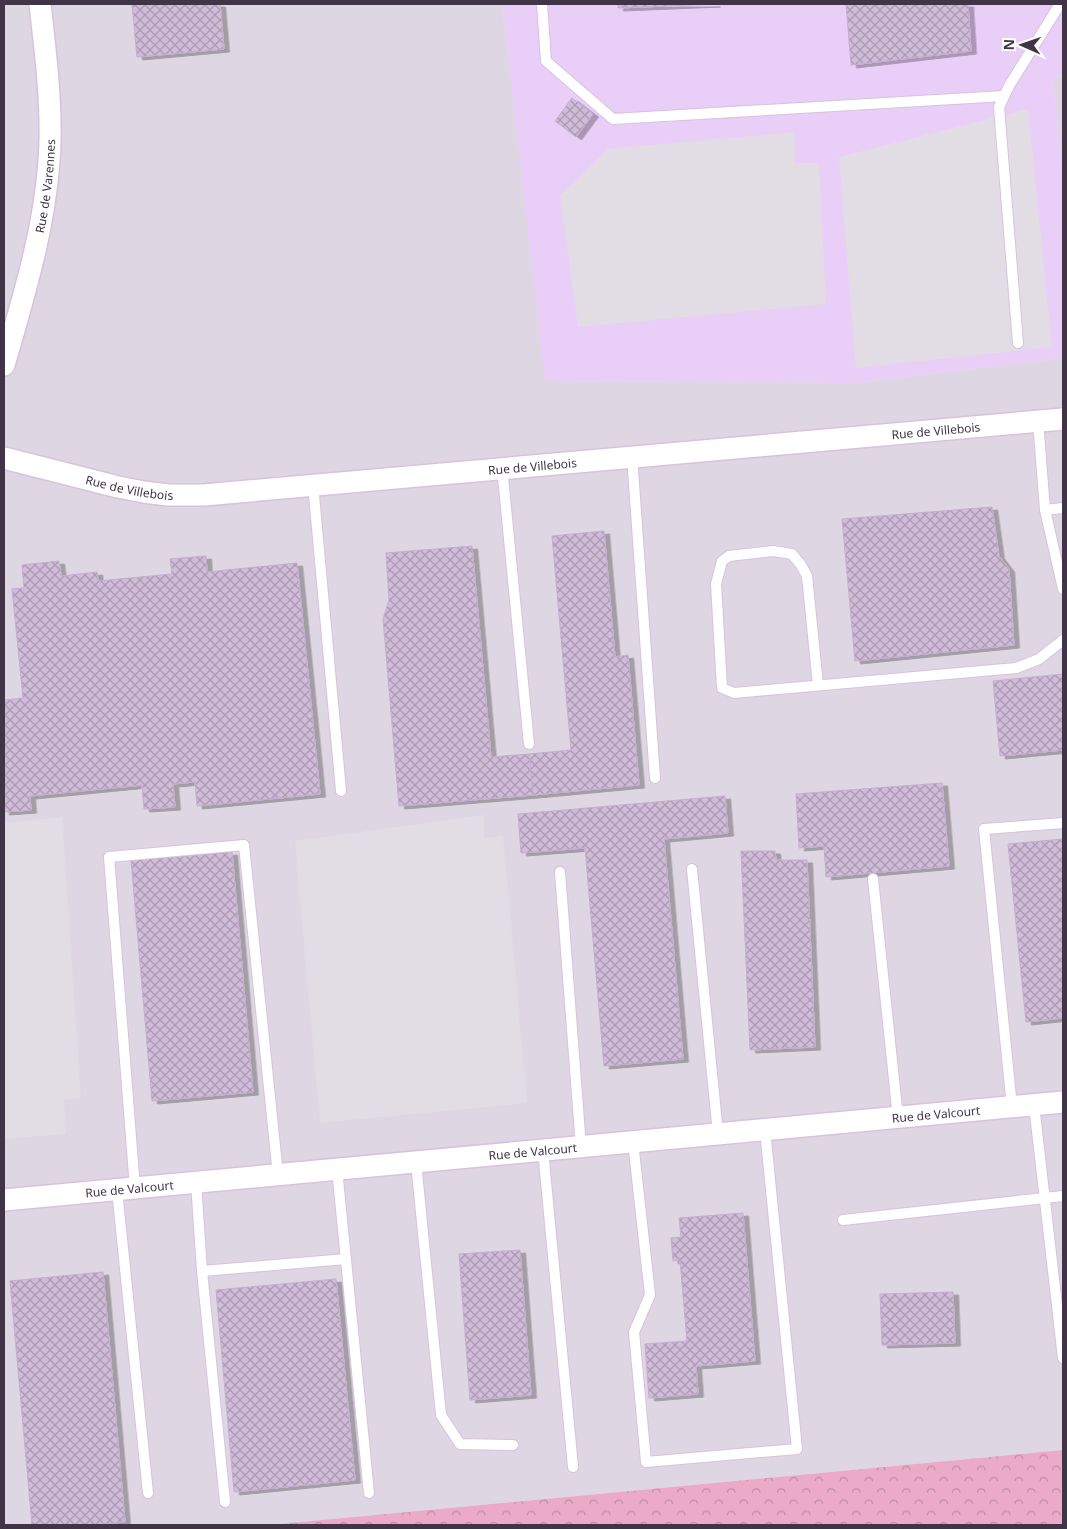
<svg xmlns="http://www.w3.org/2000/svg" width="1067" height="1529" viewBox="0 0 1067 1529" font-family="'Noto Sans',sans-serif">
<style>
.commercial{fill:#e9cef7}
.industrial{fill:#ded6e2}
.forest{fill:url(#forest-crowns)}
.parking{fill:#e2dde4}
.building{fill:url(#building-cross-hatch);stroke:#c6acd1;filter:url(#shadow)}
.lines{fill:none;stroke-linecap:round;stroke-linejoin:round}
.service-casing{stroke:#d7c3dd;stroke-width:12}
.minor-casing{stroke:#d7c3dd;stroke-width:24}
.service{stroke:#fff;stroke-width:10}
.minor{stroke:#fff;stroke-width:21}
.labels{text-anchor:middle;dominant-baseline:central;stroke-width:5;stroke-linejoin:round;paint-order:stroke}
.street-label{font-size:12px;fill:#403446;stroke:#fff}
</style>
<defs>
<pattern id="forest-crowns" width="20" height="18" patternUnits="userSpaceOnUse" patternTransform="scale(1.25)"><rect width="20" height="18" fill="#ebaac8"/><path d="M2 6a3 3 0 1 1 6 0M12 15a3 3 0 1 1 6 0" fill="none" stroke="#c08ba4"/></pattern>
<pattern id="building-cross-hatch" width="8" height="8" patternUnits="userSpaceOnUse" patternTransform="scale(1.25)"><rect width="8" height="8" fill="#d0bcd9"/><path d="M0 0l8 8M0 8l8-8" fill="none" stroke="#aa9ab2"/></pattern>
<filter id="shadow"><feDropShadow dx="5.5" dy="3" stdDeviation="0" flood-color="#0004"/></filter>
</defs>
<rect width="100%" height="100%" fill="#f0e4f3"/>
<!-- commercial -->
<polygon class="commercial" points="502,4 1063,4 1063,76 1053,77 1063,175 1063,358 856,383 544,381"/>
<!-- industrial -->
<g class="industrial">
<polygon points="4,4 502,4 545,381 856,383 1063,358 1063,1450 269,1525 4,1525"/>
<polygon points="1063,76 1063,175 1053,77"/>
</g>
<!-- forest -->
<polygon class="forest" points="1063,1450 1063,1525 269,1525"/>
<!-- parking -->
<g class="parking">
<polygon points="1028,109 1052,347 856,368 839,157"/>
<polygon points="795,132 795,163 819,163 826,304 578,327 560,195 608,149"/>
<polygon points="484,815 484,838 503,836 527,1103 320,1123 295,841"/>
<polygon points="62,817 81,1098 64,1100 66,1134 4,1139 4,823"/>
</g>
<!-- building -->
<g class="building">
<polygon points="132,4 220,4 224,49 137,57"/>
<polygon points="618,4 715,4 618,8"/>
<polygon points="846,4 968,4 971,51 851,65"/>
<polygon points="572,98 593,114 576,137 555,121"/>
<polygon points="992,507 999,556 1009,569 1014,645 855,661 842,519"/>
<polygon points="604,531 615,657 628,655 639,785 533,795 529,754 571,750 552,536"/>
<polygon points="472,546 491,757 529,754 533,795 399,806 383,619 389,600 386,553"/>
<polygon points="206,556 207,572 297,563 320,794 197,806 195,782 173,784 175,807 144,809 142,785 30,796 31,810 4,812 4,700 23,698 12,589 24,588 22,565 59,561 61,576 97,572 98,581 172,574 170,559"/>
<polygon points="1063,674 1063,750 1000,756 993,681"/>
<polygon points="942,783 949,866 826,877 824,846 799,848 796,794"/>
<polygon points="725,796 728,833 664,839 683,1059 604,1066 585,848 521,853 518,814"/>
<polygon points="1063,839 1063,1018 1026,1022 1008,844"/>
<polygon points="741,851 775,851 776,860 807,860 815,1047 750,1050"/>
<polygon points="232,852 253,1092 152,1101 131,860"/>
<polygon points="743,1213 755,1361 696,1366 698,1394 649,1398 645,1344 687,1341 680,1260 673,1261 671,1238 681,1237 679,1218"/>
<polygon points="520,1250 531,1395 470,1400 459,1254"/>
<polygon points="103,1272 125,1522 90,1525 32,1525 10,1281"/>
<polygon points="336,1279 355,1480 234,1492 216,1290"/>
<polygon points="953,1292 955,1343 882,1345 880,1294"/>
</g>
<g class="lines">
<defs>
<g id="service">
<polyline points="542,4 546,61 613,119 1004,96"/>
<polyline points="1018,343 999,107 1009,86 1060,4"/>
<polyline points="1038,421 1045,510 1063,589"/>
<polyline points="632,456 655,778"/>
<polyline points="502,467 529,744"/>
<polyline points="313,484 341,791"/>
<polyline points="1045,510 1063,508"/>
<polyline points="818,685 807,576 801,565 792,554 773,551 729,556 722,561 716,584 722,688 734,693 1016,668 1039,659 1063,640"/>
<polyline points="692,869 718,1134"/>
<polyline points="560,872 581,1147"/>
<polyline points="873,879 898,1118"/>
<polyline points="1034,1105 1063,1358"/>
<polyline points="1012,1107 984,829 1063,823"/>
<polyline points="633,1142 650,1295 634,1332 646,1462 797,1449 765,1130"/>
<polyline points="543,1150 573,1467"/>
<polyline points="416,1162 441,1415 460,1444 513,1445"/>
<polyline points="337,1169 369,1493"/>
<polyline points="196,1182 202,1271 225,1502"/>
<polyline points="135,1188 109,857 244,845 278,1175"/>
<polyline points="117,1190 148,1493"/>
<polyline points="843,1220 1063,1196"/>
<polyline points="202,1271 346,1259"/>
</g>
<g id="minor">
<path id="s1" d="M 4,365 C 25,292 48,218 50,141 C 51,95 45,49 40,4"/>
<path id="s2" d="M 4,458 L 118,487 L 144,492 L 168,495 L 204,495 L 1063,419"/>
<path id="s3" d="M 4,1200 L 1063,1102"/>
</g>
</defs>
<!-- service casing -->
<use href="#service" class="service-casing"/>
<!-- minor casing -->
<use href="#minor" class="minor-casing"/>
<!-- service -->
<use href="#service" class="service"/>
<!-- minor -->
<use href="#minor" class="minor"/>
</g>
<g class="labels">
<!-- street labels -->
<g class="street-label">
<text stroke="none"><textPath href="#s1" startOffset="184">Rue de Varennes</textPath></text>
<text stroke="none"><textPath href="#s2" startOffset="939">Rue de Villebois</textPath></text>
<text stroke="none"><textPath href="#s2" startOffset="534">Rue de Villebois</textPath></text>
<text stroke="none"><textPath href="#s2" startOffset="129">Rue de Villebois</textPath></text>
<text stroke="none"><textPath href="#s3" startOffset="936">Rue de Valcourt</textPath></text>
<text stroke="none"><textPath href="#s3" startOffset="531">Rue de Valcourt</textPath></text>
<text stroke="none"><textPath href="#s3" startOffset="126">Rue de Valcourt</textPath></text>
</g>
</g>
<!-- border -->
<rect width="1067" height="1529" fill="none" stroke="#403446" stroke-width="10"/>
<!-- north arrow -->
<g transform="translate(1022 45) rotate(272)" stroke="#ffffff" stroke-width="4" paint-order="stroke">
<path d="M0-4L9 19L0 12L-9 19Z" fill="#403446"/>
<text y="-8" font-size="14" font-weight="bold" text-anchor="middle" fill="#403446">N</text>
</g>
</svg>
